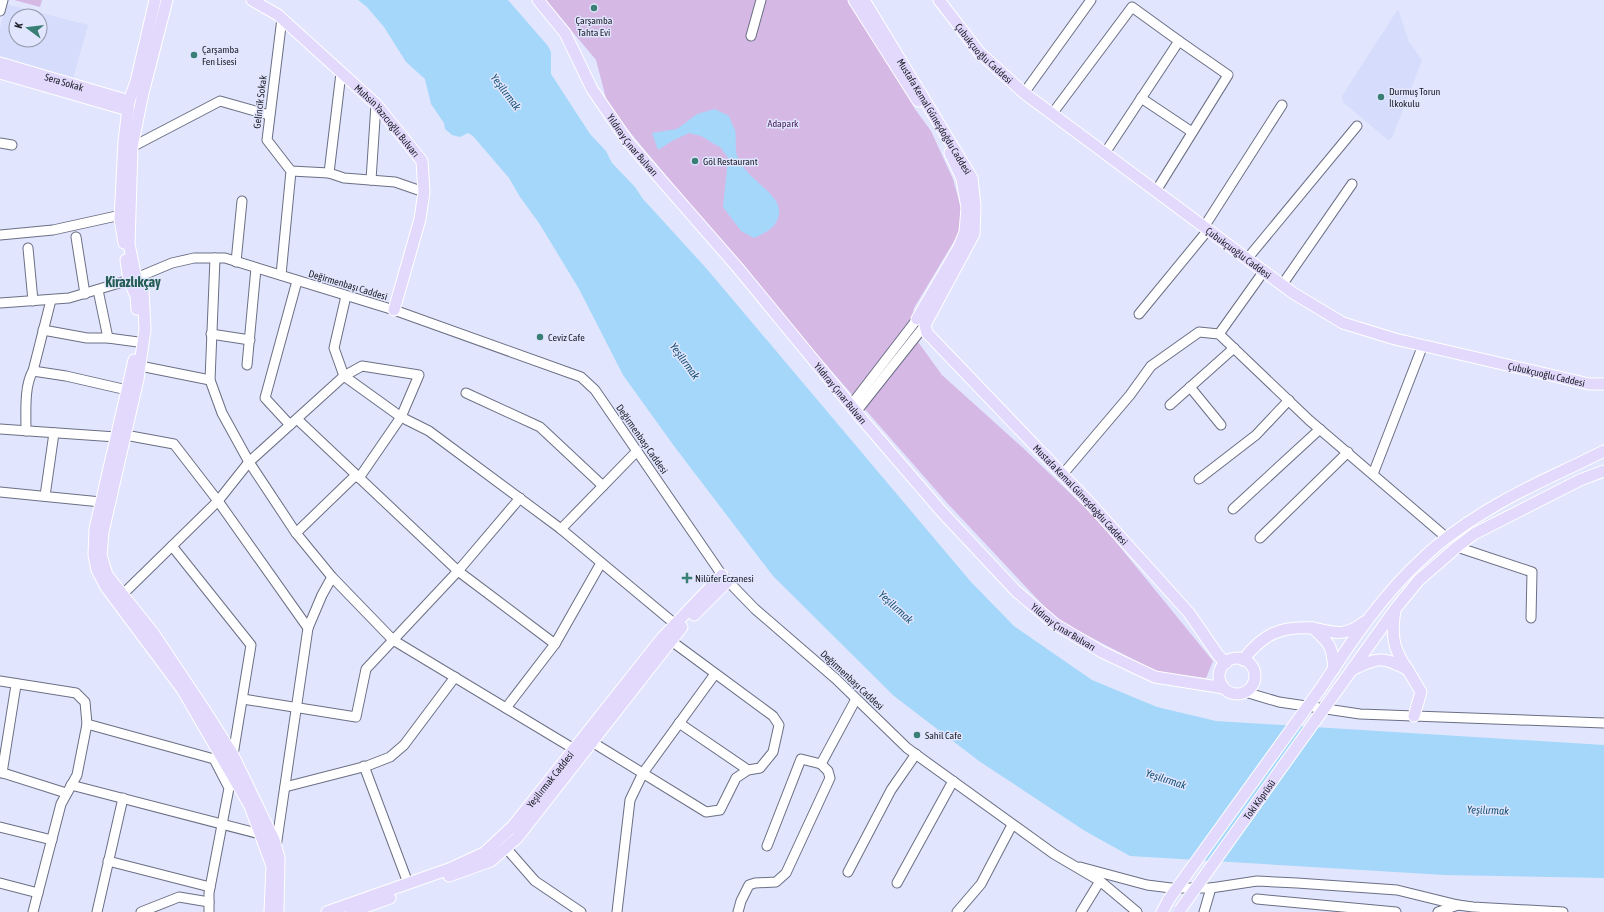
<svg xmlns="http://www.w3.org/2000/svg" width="1604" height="912" viewBox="0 0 1604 912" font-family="'Asap Condensed',sans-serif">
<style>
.built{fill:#d6dcfb;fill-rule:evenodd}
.green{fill:#d6b8e5}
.water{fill:#a4d7fa}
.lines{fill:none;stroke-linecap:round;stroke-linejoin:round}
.minor-casing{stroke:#6b6f84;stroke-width:11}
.major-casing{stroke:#fff;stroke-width:13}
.minor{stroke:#fff;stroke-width:9}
.major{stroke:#e2d9fc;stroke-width:11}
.major-bridge-casing{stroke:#fff;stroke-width:13;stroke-linecap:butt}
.major-bridge{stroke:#e2d9fc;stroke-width:11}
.poi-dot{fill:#3a7f75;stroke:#e1e6fe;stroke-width:1.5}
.labels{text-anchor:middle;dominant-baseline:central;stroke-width:3;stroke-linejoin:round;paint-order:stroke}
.poi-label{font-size:10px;fill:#1c1e27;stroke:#e1e6fe;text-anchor:start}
.street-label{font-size:10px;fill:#1c1e27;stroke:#e1e6fe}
.park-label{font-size:10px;fill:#4c255d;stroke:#e1e6fe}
.water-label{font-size:11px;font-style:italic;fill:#175274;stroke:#e1e6fe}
.district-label{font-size:14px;font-weight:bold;fill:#245c53;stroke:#e1e6fe}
</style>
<rect width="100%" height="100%" fill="#e1e6fe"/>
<!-- built -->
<g class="built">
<path d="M 6,4 L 88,25 L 73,79 L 0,60 L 0,28 ZM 16,16 L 40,16 L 40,40 L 16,40 Z"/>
<polygon points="1398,9 1409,42 1422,60 1392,138 1388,140 1343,102 1342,96"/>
</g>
<!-- green -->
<g class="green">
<polygon points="14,0 42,0 40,7"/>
<polygon points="546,0 849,0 871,29 915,109 931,131 953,179 961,208 959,233 914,308 912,320 913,335 942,375 1022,447 1098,520 1213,661 1206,678 1157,672 1056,619 949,505 785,318 608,106 596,60"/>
</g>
<!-- water -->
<g class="water">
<polygon points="358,0 508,0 548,46 551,52 551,74 590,134 606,151 612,163 635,187 643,199 706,268 971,582 1014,626 1092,680 1157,707 1216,721 1604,745 1604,878 1445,875 1130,856 1085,831 979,761 894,696 773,576 674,446 623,375 579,289 539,223 520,197 509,178 473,136 468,133 460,137 452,135 445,129 444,123 431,104 425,79 406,62 384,27 367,7"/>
<path d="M 715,109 L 729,116 C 731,121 733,126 735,130 C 737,139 734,150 738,158 C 746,179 782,194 779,214 C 777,228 765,233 754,238 L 741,231 L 723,207 L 728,158 L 721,148 L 701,136 L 689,133 L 672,141 L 658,150 L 652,133 L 677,129 L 697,114 Z"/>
</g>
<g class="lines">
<defs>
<g id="minor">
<polyline points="0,11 3,0"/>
<polyline points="751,36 761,0"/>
<polyline points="1024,93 1091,0"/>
<polyline points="1141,98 1192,132"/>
<polyline points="1052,114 1132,7 1179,41 1105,153"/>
<polyline points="0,143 12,145"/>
<polyline points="132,147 220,101 269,115"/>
<polyline points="291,171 329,173 344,178 395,182 424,192"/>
<polyline points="329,173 341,73"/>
<polyline points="371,180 376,104"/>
<polyline points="1156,191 1228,75 1179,41"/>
<polyline points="1204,227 1282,105"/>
<polyline points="0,235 53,230 121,215"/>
<polyline points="76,237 85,294"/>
<polyline points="28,248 33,301"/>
<polyline points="215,258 210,380 222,413 249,462 296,533 332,577 393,640 574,749"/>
<polyline points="1247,259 1357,126"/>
<polyline points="236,262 242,201"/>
<polyline points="281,275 291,171 267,140 282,18"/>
<polyline points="1282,285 1352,184"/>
<polyline points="98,290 108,338"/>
<polyline points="346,296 334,348 344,376 401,417 429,431 561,529 675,624"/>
<polyline points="51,300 33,371 66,376 127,390"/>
<polyline points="0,303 69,298 136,278 172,263 194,258 225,258 394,310 581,377 595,390 722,575 755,609 836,679 907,748 1054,854 1100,881 1137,912"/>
<polyline points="1139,314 1208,230"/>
<polyline points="43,330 87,338 108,338 138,342"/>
<polyline points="211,334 250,340"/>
<polyline points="1219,334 1264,271"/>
<polyline points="247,365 256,268"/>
<polyline points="140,366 210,380"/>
<polyline points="1190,387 1221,425"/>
<polyline points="466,393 540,427 603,486"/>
<polyline points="851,405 914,323"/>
<polyline points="1170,405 1234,348"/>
<polyline points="856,412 921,330"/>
<polyline points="297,419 458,571 555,644"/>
<polyline points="290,425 265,398 297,281"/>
<polyline points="0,429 116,437"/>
<path d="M 26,431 C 26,414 24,385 33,371"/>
<polyline points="125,435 174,444 218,501 308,628 276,847"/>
<polyline points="1063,474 1130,395 1151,366 1199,332 1219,334 1309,420 1447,538"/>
<polyline points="1373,474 1423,345"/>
<polyline points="1199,479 1256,435 1289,400"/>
<polyline points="0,492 101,502"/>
<polyline points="45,496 54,433"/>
<polyline points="1233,509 1320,429"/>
<polyline points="561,529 637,451"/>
<polyline points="296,533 356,475"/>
<polyline points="1260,538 1348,452"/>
<polyline points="172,546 251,645 233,755"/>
<polyline points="1457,547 1532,572 1531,618"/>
<polyline points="123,594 218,501 249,462 344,376 362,366 419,375 401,417 359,478"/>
<polyline points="308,628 322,595 332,577"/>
<polyline points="0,681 76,693 85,702 87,724 77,775 61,804 33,912"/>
<polyline points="1245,692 1279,702 1360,714 1604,723"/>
<polyline points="243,699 356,717 366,669 458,571 520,498"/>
<polyline points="506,708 555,644 601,563"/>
<polyline points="679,723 748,770"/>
<polyline points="87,724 214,759 229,788 209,893 209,912"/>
<polyline points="592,742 706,812 720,810 736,778 748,770 760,768 773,752 779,725 773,716 670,640"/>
<polyline points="364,766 408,883"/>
<polyline points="0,772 66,793"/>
<polyline points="2,773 16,685"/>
<polyline points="71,785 260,834"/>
<polyline points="285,787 367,766 390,757 404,745 455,677"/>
<polyline points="0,827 52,840"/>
<polyline points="767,846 801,759 821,764 856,699"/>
<polyline points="506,848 535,881 581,912"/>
<polyline points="108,861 210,887"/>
<polyline points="1080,867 1147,885 1171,888 1211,888 1257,881 1297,883 1397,890 1458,905 1473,907 1563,912"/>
<polyline points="848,872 891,790 916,754"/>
<polyline points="0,883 38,893"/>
<polyline points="897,883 953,781"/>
<polyline points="1257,899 1396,912"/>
<polyline points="97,912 123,798"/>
<polyline points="141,912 179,897 209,902"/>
<polyline points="617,912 630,800 643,773 715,674"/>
<polyline points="738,912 741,901 749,885 755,883 776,882 786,873 830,778 828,771 821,764"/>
<polyline points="957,912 981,884 1012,825"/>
<polyline points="1081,912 1100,881"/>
<polyline points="1204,912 1211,888"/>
<polyline points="1438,912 1458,905"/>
</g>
<g id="major">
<polyline points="167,0 143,93 132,147 129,244 136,278 143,291 145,329 138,379 103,532 101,555 107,575 154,634 204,709 233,755 274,840 279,858 278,912"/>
<path id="s1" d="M 252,0 L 278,15 L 376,104 L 422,161 L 424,192 L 420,219 L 394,310"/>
<path id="s2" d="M 538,0 L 565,33 L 592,89 L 629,143 L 738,268 L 862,419 L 942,512 L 1016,591 L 1055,624 L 1102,652 L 1155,677 L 1224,688"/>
<polyline points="854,0 918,101"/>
<path id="s3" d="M 864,0 L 972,178 L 975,207 L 974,234 L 925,325 L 927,333 L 1088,501 L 1189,613 L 1218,655 L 1226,663"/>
<path id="s4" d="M 939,0 L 979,52 L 1024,93 L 1293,293 L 1343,323 L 1395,339 L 1589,384 L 1604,384"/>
<path id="s5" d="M 0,63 L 129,101"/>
<polyline points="0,73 128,110"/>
<polyline points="124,243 120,219 124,141 129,101 136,82 155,0"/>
<polyline points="126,260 129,280 136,296 137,309"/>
<polyline points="917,319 959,247 965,232 967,208 962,179 950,153"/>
<polyline points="134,360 95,529 94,555 97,570 106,587 182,689 250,806 272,866 270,912"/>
<polyline points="694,615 728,581"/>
<circle cx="1237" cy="676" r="18"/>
<path d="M 1243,660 C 1263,634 1280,626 1313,628"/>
<path d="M 1334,669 C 1332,645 1330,644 1313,628 C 1335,633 1345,637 1364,622"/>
<path d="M 1352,670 C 1378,657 1382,656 1408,670 C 1393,650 1391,635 1395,610"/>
<polyline points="1408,670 1421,692 1414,716"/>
<path d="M 1323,685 C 1352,640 1384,593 1424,557 C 1446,536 1472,519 1498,504 C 1532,484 1569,469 1604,451"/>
<polyline points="1338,689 1396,608 1419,580 1457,547 1474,534 1580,480 1604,471"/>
<polyline points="449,876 491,861 517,838 682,627"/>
<path id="s6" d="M 327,912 L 449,869 L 484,853 L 513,826 L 662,638 L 722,575"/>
<polyline points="351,912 390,898"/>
<polyline points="1162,912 1169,899"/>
</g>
</defs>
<!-- minor casing -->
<use href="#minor" class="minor-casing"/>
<!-- major casing -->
<use href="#major" class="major-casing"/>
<!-- minor -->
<use href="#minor" class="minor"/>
<!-- major -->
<use href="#major" class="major"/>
<defs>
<g id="major-bridge">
<polyline points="1169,899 1323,685"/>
<path id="s7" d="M 1180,910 L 1338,689"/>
</g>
</defs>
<!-- major-bridge casing -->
<use href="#major-bridge" class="major-bridge-casing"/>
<!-- major-bridge -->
<use href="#major-bridge" class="major-bridge"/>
</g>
<!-- markers -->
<g class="poi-dot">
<circle cx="594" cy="8" r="4"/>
<circle cx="194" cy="55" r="4"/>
<circle cx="1381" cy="97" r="4"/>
<circle cx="695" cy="161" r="4"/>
<circle cx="540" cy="337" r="4"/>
<path d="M685 572h4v4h4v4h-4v4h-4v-4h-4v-4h4z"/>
<circle cx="917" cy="735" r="4"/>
</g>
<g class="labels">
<!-- poi labels -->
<g class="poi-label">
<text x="594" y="20" text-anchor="middle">Çarşamba<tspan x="594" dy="12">Tahta Evi</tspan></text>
<text x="202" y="49">Çarşamba<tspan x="202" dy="12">Fen Lisesi</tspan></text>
<text x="1389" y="91">Durmuş Torun<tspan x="1389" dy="12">İlkokulu</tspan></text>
<text x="703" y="161">Göl Restaurant</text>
<text x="548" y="337">Ceviz Cafe</text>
<text x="695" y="578">Nilüfer Eczanesi</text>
<text x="925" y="735">Sahil Cafe</text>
</g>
<!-- street labels -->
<g class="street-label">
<text stroke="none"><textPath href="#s4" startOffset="70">Çubukçuoğlu Caddesi</textPath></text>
<text stroke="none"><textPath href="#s5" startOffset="67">Sera Sokak</textPath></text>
<text transform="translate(260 102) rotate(-83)">Gelincik Sokak</text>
<text stroke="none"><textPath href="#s3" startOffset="136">Mustafa Kemal Güneşdoğdu Caddesi</textPath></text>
<text stroke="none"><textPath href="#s1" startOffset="182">Muhsin Yazıcıoğlu Bulvarı</textPath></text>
<text stroke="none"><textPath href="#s2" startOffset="174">Yıldıray Çınar Bulvarı</textPath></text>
<text stroke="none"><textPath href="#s4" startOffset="394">Çubukçuoğlu Caddesi</textPath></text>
<text transform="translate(348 285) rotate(17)">Değirmenbaşı Caddesi</text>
<text stroke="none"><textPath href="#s4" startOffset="730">Çubukçuoğlu Caddesi</textPath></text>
<text stroke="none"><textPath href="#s2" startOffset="498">Yıldıray Çınar Bulvarı</textPath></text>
<text transform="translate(642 439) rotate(55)">Değirmenbaşı Caddesi</text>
<text stroke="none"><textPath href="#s3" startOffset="599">Mustafa Kemal Güneşdoğdu Caddesi</textPath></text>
<text stroke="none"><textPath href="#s2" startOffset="822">Yıldıray Çınar Bulvarı</textPath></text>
<text transform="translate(852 680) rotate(43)">Değirmenbaşı Caddesi</text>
<text stroke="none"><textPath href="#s6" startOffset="267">Yeşilırmak Caddesi</textPath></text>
<text stroke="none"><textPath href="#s7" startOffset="136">Toki Köprüsü</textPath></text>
</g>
<!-- park labels -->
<g class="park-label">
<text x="783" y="123">Adapark</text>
</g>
<!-- water labels -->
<g class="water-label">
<text transform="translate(506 92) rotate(53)">Yeşilırmak</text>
<text transform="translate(685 361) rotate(54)">Yeşilırmak</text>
<text transform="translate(896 607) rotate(43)">Yeşilırmak</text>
<text transform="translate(1166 779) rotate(18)">Yeşilırmak</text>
<text transform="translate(1488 810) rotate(2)">Yeşilırmak</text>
</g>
<!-- district labels -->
<g class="district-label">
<text x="133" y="282">Kirazlıkçay</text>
</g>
</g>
<!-- north arrow -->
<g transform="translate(28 28) rotate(285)"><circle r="19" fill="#e1e6fe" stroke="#9296a8"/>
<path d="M0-3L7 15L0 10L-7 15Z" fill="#3a7f75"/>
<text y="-6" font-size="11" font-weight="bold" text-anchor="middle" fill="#1c1e27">K</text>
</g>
</svg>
